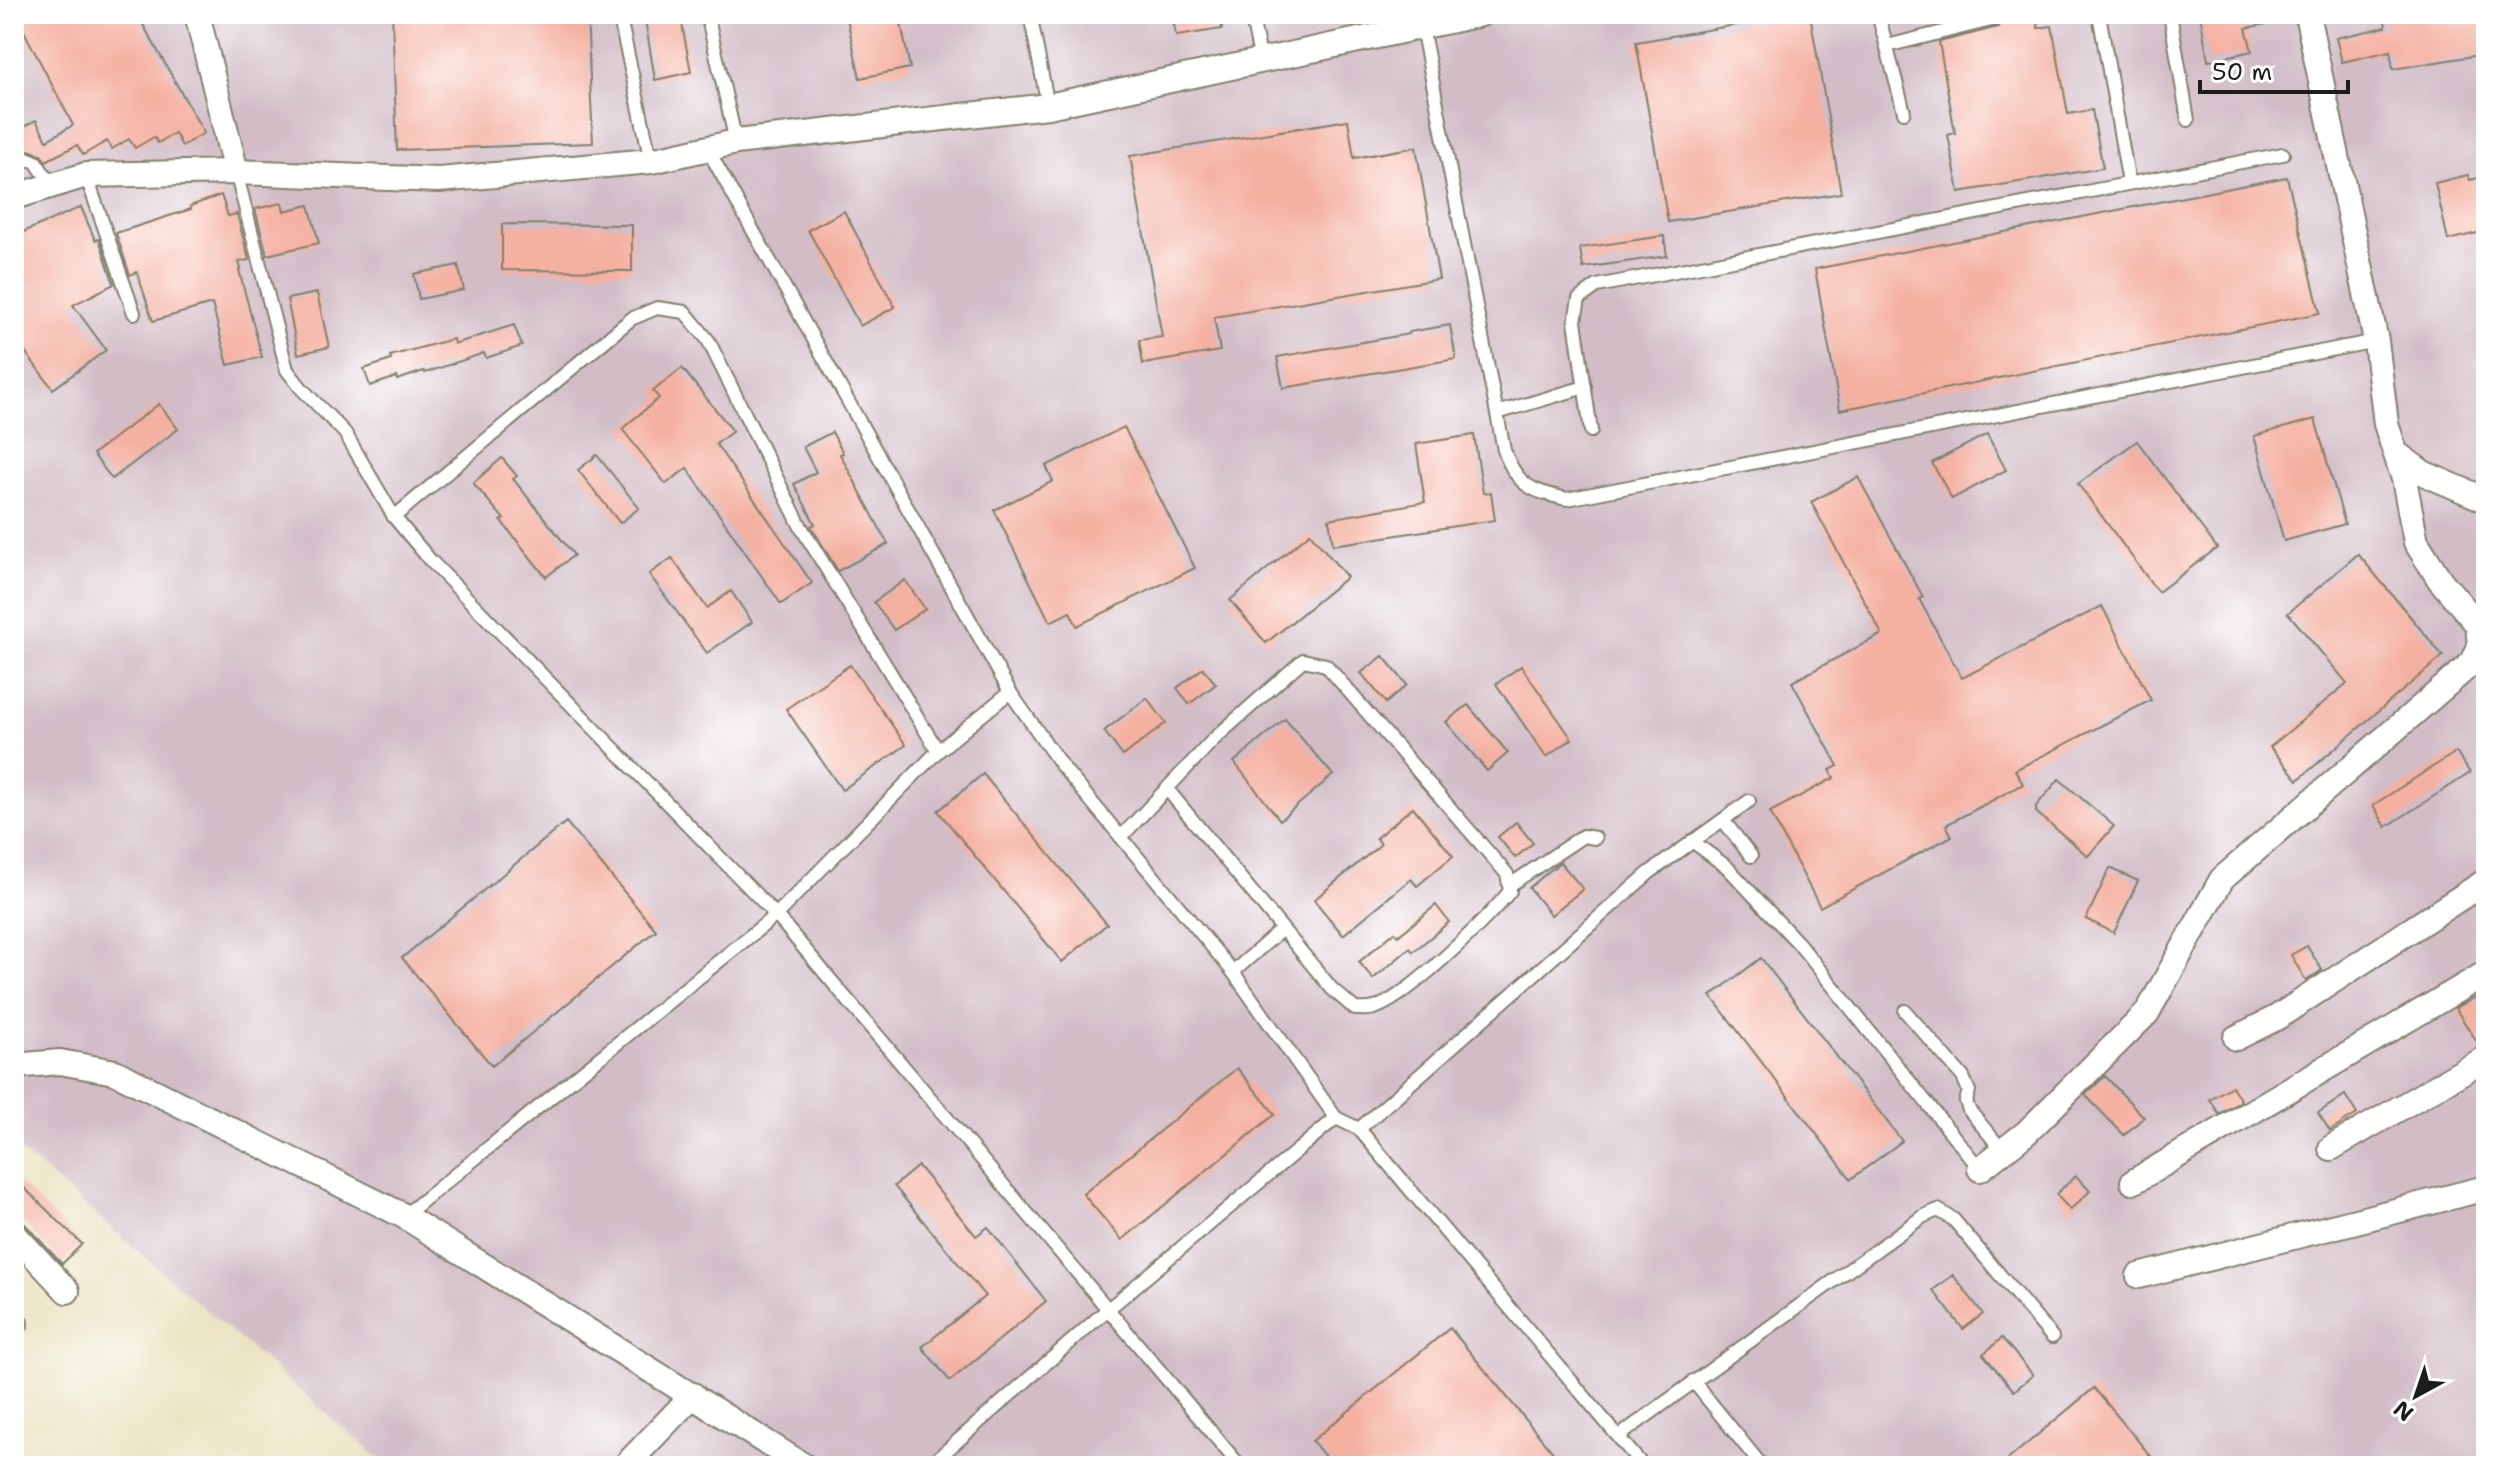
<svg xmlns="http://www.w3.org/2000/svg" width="2500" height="1480" viewBox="0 0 2500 1480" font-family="'Shantell Sans',sans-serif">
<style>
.industrial{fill:#d2bdc7}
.building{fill:#f4b1a2}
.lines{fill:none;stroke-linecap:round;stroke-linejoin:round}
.lane-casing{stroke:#827f6e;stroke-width:16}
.street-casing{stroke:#827f6e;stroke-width:28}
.lane{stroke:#fff;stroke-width:12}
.street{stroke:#fff;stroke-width:24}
</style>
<rect width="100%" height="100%" fill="#fff"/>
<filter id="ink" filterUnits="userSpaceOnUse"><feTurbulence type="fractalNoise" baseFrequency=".0125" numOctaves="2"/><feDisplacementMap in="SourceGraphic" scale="16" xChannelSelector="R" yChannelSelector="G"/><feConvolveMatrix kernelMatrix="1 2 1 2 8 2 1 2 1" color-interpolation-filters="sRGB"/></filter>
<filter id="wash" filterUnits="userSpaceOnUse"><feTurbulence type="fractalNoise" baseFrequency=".006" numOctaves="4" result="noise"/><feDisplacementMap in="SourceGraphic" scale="32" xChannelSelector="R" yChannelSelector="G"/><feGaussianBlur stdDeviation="1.8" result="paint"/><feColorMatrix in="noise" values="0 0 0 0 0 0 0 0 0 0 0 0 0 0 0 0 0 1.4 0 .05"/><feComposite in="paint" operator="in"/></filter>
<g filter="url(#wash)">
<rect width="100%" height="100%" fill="#e9e2bf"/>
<!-- industrial -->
<polygon class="industrial" points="14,14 2486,14 2486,1466 388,1466 14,1145"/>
<g id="blocks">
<!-- building -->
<g class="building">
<polygon points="15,14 137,14 204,133 182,146 175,133 158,143 154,137 135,148 129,139 112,149 107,141 83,155 77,145 46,161 40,154 29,150 14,157 14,132 36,120 47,140 73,125"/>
<polygon points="392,14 587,14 593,143 397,150"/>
<polygon points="644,14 680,14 691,72 655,80"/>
<polygon points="846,14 899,14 910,68 860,78"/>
<polygon points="1172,14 1220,14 1222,29 1176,36"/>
<polygon points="1801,14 1810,14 1841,193 1668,222 1636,42"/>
<polygon points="1934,14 1978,14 1936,24"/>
<polygon points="2002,14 2037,14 2038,28 2052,26 2068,114 2092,110 2103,168 1959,192 1948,135 1955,133 1939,42 1998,27 2003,22"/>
<polygon points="2200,14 2280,14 2281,21 2246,28 2252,51 2208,61"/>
<polygon points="2384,14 2486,14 2486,54 2393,69 2390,51 2342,62 2336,38 2386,27"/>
<polygon points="1348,120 1354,158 1416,147 1439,279 1214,317 1220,351 1143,364 1139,340 1162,337 1130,156"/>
<polygon points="2468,175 2470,180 2486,176 2486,231 2448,240 2435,183"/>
<polygon points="2287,177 2320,313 1840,410 1815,269"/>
<polygon points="221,195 228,216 237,214 249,260 239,262 241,269 239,270 262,357 228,365 212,304 153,321 137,272 130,275 116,233 191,209 190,206"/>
<polygon points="282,203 284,211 309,205 319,243 267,255 255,209"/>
<polygon points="81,207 95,240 99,239 114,284 73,305 106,350 53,389 14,337 14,298 25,293 14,268 14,236"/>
<polygon points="844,211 895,307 860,326 808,230"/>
<polygon points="502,224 632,225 632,271 502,270"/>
<polygon points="1664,236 1667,256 1583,268 1580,248"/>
<polygon points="458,265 464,290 419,299 414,274"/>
<polygon points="317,293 329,347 298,354 287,299"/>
<polygon points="514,325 522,346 486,358 484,353 425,373 424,371 397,380 397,377 370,386 364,369 391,360 390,356 453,339 454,344"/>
<polygon points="1450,325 1456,359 1283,388 1277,357 1409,334 1409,332"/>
<polygon points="682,368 733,431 716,444 812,583 781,604 687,468 666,484 622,429 659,398 653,391"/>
<polygon points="159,404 178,429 112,479 93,454"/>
<polygon points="2315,419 2345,524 2284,541 2254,436"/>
<polygon points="1124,427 1195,568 1077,626 1070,612 1050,622 994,510 1053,481 1046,466"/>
<polygon points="832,432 843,453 840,454 888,544 838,571 811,526 815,524 794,484 816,472 803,447"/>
<polygon points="1987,434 2006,470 1952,499 1932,463"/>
<polygon points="1474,435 1483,493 1491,492 1495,520 1333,545 1329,519 1425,502 1416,444"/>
<polygon points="2137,441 2217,548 2158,592 2078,484"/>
<polygon points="597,455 639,508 620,523 578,470"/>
<polygon points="502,458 517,476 513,479 574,555 546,577 501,521 504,519 473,483"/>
<polygon points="1858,477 1923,597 1919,599 1962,678 2102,606 2151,700 2015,770 2023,784 1946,825 1952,836 1820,907 1770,812 1834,778 1830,770 1838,766 1792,682 1882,634 1811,502"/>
<polygon points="1310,533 1347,577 1266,643 1230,600"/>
<polygon points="2358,554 2443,656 2298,780 2270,747 2347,683 2288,613"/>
<polygon points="672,558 707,608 731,591 752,622 707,653 649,574"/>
<polygon points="905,580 925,609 894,630 874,602"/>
<polygon points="1383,656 1407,685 1386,703 1361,673"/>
<polygon points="850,665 906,745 842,790 786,709"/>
<polygon points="1521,666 1572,739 1546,757 1496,684"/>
<polygon points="1203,668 1216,684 1189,704 1177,688"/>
<polygon points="1147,698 1166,723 1123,756 1104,731"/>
<polygon points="1468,705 1508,753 1487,771 1446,722"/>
<polygon points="1285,719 1333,775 1280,820 1234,762"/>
<polygon points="2456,752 2470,773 2386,827 2373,805"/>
<polygon points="983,774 1107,924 1062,962 938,811"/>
<polygon points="2059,779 2114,826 2088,856 2036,812 2036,806"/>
<polygon points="1413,807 1453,856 1417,886 1411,879 1343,935 1314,900 1381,844 1376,838"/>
<polygon points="566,822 656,930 492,1066 402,958"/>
<polygon points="1516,822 1533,843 1515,858 1498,837"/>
<polygon points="1560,862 1583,889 1551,915 1529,888"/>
<polygon points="2110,868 2138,881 2114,933 2086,919"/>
<polygon points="1436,905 1449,922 1413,952 1410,948 1373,979 1359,962 1395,932 1398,936"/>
<polygon points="2307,946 2322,970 2306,981 2291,955"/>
<polygon points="1761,958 1902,1141 1851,1179 1711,996"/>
<polygon points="2476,997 2486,1014 2486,1043 2479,1045 2455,1008"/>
<polygon points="1237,1068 1275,1114 1122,1240 1083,1194"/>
<polygon points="2105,1076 2144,1117 2124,1135 2085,1095"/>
<polygon points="2232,1086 2241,1101 2219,1114 2210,1099"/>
<polygon points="2345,1095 2357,1114 2330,1131 2318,1113"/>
<polygon points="918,1166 976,1236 988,1227 1046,1301 950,1381 922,1347 985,1296 894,1186"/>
<polygon points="2076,1176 2090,1191 2070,1210 2056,1194"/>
<polygon points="14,1178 82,1244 62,1264 25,1224 14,1219"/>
<polygon points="1953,1275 1983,1314 1963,1329 1933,1290"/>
<polygon points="1450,1328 1564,1466 1333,1466 1312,1441"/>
<polygon points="2002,1338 2033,1375 2014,1391 1983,1354"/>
<polygon points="2094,1388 2159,1466 2000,1466"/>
</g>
</g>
</g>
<g filter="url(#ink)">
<use href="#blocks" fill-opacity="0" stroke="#827f6e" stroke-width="2"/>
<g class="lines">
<defs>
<g id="lane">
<polyline points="619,14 651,161"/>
<polyline points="707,14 736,142"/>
<polyline points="1030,14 1048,106"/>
<polyline points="1251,14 1261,61"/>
<polyline points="1878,14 1904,112"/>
<polyline points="2099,14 2129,183"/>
<polyline points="2170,14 2188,120"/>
<path d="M 1422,27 L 1504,450 C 1517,486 1531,491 1567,499 L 2376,341"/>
<polyline points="1887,46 1995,19"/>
<polyline points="707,148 1010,692 1061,765 1233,972 1336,1118 1359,1129 1643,1466"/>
<polyline points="14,167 29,159 36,162 52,186"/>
<polyline points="236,172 287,370 301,388 345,433 394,517 430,560 776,915 1240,1466"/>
<polyline points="86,175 134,313"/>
<polyline points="1497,413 1585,387"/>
<polyline points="1591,431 1575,321 1579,299 1597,286 2283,154"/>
<polyline points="394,517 631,319 657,308 685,312 708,340 801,527 938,751"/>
<polyline points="1723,820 1751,856"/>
<path d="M 1121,837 L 1214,739 L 1303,660 L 1326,665 L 1507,874 L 1510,891 C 1488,918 1405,1000 1374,1008 C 1368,1010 1361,1009 1355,1009 L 1332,989 L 1167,789"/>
<polyline points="1692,841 1727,867 1799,944 1980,1169"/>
<polyline points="1510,885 1583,836 1595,838"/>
<polyline points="1233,972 1282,929"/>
<polyline points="1905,1011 1963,1077 1969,1091 1966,1101 1969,1110 2003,1151"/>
<polyline points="1359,1129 1649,873 1749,801"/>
<polyline points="404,1216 776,915 938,751 1010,692"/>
<polyline points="1693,1381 1762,1466"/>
<polyline points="1619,1436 1922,1217 1938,1210 1953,1219 2052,1337"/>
<polyline points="929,1466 1107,1310 1336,1118"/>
</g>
<g id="street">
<polyline points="197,14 236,172"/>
<polyline points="14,197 86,175 236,172 439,180 651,161 736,142 1048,106 1481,14"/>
<polyline points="2397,454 2423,473 2486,500"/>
<polyline points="2236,1038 2276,1018 2486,881"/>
<polyline points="14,1066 60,1062 115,1072 404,1216 804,1466"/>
<polyline points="2331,1148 2486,1058"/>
<polyline points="1980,1169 2026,1133 2147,1013 2222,879 2473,662 2480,646 2478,625 2440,580 2416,542 2404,479 2386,424 2376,341 2307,14"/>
<polyline points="2133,1182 2486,973"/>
<polyline points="14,1234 67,1291"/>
<polyline points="2139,1276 2486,1188"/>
<polyline points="14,1323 15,1324"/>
<polyline points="625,1466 693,1395"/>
</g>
</defs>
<!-- lane casing -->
<use href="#lane" class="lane-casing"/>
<!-- street casing -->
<use href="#street" class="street-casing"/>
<!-- lane -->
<use href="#lane" class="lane"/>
<!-- street -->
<use href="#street" class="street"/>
</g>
</g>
<!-- margin -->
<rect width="2500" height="1480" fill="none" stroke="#fff" stroke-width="48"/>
<!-- north arrow -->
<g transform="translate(2416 1396) rotate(220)" stroke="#ffffff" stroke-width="6" paint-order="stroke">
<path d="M0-6L14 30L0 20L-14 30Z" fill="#1c1c1c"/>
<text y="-12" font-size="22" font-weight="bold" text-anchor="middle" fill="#1c1c1c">N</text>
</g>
<!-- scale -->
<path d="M2200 80v12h148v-12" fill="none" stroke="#1c1c1c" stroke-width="4"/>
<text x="2212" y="80" font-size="24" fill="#1c1c1c" stroke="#ffffff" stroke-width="6" paint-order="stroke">50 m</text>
</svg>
